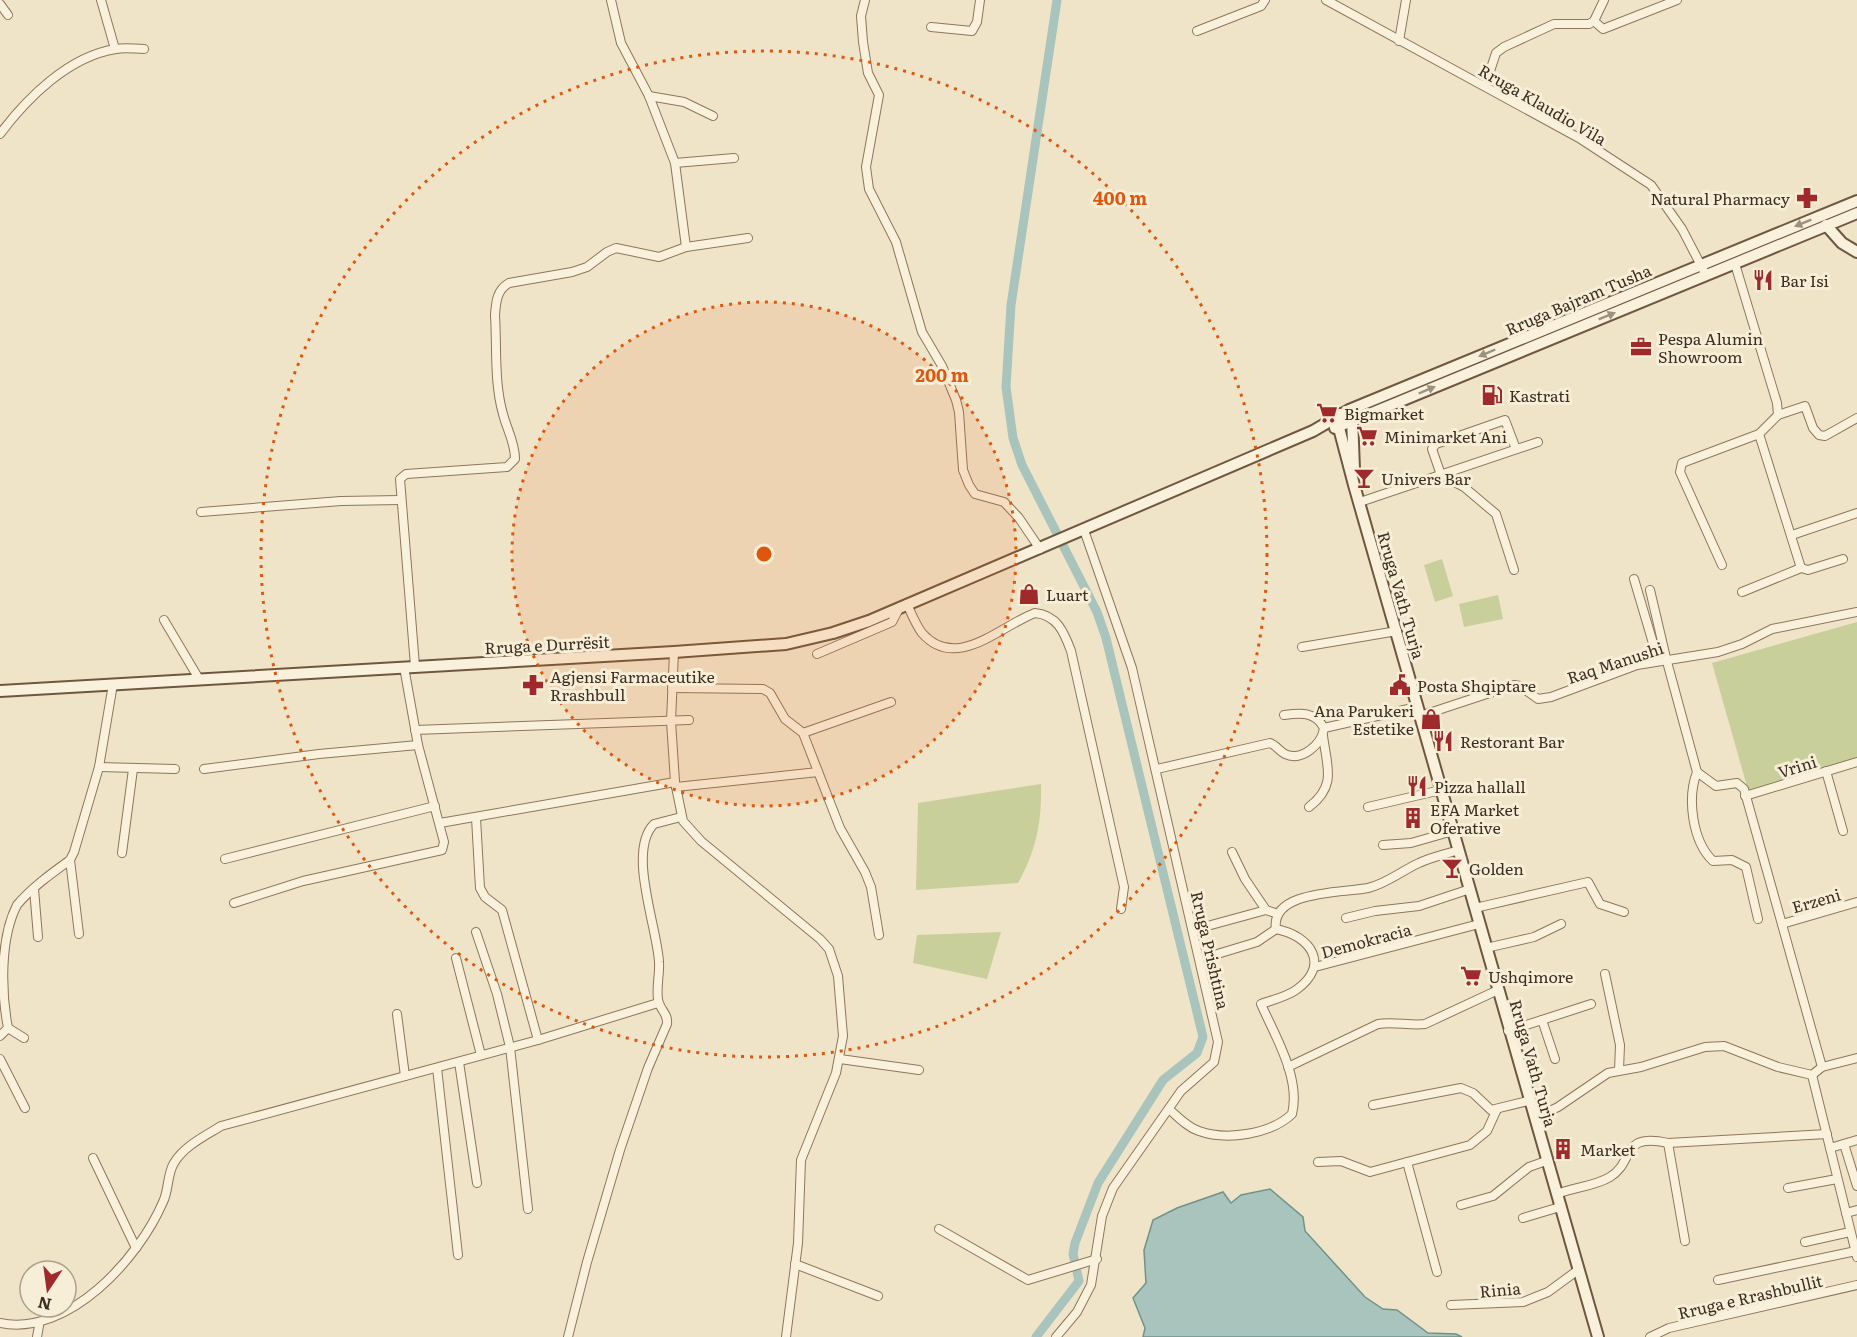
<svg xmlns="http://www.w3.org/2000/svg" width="1857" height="1337" viewBox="0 0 1857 1337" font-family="Literata,serif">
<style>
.green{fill:#c9cf9b}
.water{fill:#a9c4bc;stroke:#6f938a;stroke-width:1.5}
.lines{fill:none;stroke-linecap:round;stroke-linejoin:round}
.canal{stroke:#a9c4bc;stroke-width:9}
.street-casing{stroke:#8d765c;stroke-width:10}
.secondary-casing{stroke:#6f573f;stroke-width:14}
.street{stroke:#faf1dc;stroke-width:8}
.secondary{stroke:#faf1dc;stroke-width:10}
.oneway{fill:#9c907e}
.ring{fill:none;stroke:#df570d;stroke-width:3;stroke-dasharray:3 6}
.labels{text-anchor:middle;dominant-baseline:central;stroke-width:6;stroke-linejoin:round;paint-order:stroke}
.street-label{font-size:16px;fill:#3d2e20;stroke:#f7eed8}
.poi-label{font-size:16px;fill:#3d2e20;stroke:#f7eed8;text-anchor:start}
.centre{fill:#df570d;stroke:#f7eed8;stroke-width:3}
.ring-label{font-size:18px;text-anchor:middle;font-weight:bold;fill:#df570d;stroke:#f7eed8;stroke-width:6;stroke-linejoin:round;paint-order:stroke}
</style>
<rect width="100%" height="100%" fill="#f0e4c8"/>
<!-- green -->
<g class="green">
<polygon points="1442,559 1453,596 1435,602 1424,565"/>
<polygon points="1498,595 1503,619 1464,627 1459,604"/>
<polygon points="1857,622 1857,757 1748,790 1712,663"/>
<path d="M 1041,784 C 1042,822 1036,851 1018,883 L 916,890 L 918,803 Z"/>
<polygon points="1001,932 987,979 913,963 917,935"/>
</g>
<!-- water -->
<polygon class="water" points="1270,1189 1303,1217 1305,1231 1365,1297 1383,1309 1397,1310 1428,1333 1456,1334 1462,1337 1143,1337 1145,1328 1133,1298 1146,1283 1144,1250 1153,1220 1177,1208 1223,1192 1231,1203 1241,1195"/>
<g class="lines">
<!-- canal -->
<polyline class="canal" points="1036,1337 1079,1281 1073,1254 1075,1243 1098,1183 1163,1080 1197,1053 1203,1037 1106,638 1097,612 1022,465 1013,438 1006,387 1011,305 1057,0"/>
<defs>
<g id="street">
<polyline points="101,0 115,49"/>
<polyline points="611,0 621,43 649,96 675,163 686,247"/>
<polyline points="865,0 861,16 863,42 868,73 879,95 866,167 869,189 896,242 922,332 942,366 956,400 959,412 963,470 969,485 975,494 1004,502 1019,518 1040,549"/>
<polyline points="1326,0 1579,138 1651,185 1682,229 1706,275"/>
<polyline points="0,4 8,15"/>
<polyline points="1594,21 1603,29 1677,0"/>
<polyline points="931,27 972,31 977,22 980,0"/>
<polyline points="1197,31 1261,6 1265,0"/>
<polyline points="1399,41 1406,0"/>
<polyline points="1485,86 1496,53 1504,47 1554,24 1589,24 1594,21 1604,0"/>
<polyline points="649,96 684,102 713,116"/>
<path d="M 0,134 C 27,98 69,56 116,49 C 125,47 135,49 144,49"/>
<polyline points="675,163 734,158"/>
<polyline points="1735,264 1777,403 1778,415"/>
<polyline points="1759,434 1801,568"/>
<polyline points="1360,502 1538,442"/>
<polyline points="201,512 341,501 400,500"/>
<polyline points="1792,535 1857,513"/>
<polyline points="1722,565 1680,472 1682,463 1759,434 1778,415 1805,406 1813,428 1819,435 1825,436 1857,418"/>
<polyline points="1514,570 1496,514 1464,487 1441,475 1432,449 1436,444 1505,420 1516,449"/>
<polyline points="1634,579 1658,660"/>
<path d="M 1650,590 L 1666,658 L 1697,772 C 1687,798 1692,841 1713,861 L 1732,860 L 1746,867 L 1758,919"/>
<polyline points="1742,592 1801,568 1808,570 1843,559"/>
<path d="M 907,604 C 911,613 916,625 922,633 C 956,672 1000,626 1035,613 C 1057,615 1064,632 1071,651 L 1124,887 L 1121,909"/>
<polyline points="164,620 199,679"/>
<polyline points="1302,647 1397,631"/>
<polyline points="674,652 671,721 675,782 683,821 701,841 820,939 829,949 838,976 843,1036 836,1073 801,1160 798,1243 786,1337"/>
<polyline points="817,654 892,622 900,607"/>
<path d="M 415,666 L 400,479 L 406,474 L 507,467 L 515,459 C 515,442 507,430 503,414 C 494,383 497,347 495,315 C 496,301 497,290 509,283 L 572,272 L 587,267 L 607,252 L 616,248 L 659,257 L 686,247 L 748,238"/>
<polyline points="672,688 763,689 770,693 785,719 803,733 840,828 865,872 871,887 879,935"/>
<polyline points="1420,716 1514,685 1520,686 1538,699 1551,697 1637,665 1718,652 1742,644 1772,629 1857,612"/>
<polyline points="1324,728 1417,707"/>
<polyline points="415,730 689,720"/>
<polyline points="803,733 891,702"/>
<polyline points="99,767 175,769"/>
<polyline points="204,769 319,754 418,745"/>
<path d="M 1157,769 L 1270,743 C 1276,745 1279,751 1285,754 C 1302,762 1322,744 1324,728 C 1315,711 1300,713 1284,715"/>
<polyline points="1826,771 1843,831"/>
<polyline points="1697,772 1716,786 1737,783 1744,789 1822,1067"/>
<polyline points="676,787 818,772"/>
<polyline points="1745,796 1857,762"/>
<path d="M 1309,807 C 1337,786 1327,767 1323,736"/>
<polyline points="1368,807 1441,790"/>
<polyline points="476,818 480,888 485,897 502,910 538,1040"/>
<polyline points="440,823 675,782"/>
<polyline points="1383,845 1411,843 1453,831"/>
<polyline points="1232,852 1245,879 1266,910"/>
<polyline points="122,853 133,769"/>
<polyline points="225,859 435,806"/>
<polyline points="70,860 79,934"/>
<polyline points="34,889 38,937"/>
<polyline points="234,903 303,881 442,850 444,842 418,745 404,667"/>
<polyline points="1475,908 1588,882 1600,904 1624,912"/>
<polyline points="1346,918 1375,911 1419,906 1470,889"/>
<polyline points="1782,924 1857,902"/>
<polyline points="1211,925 1266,910 1278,914"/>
<path d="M 1276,929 C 1270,890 1344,893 1368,888 C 1386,884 1403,870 1419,863 C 1431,857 1446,854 1459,850"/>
<polyline points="476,932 497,994 510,1047 528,1209"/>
<polyline points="1486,948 1534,937 1561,924"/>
<polyline points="456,958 481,1055"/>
<polyline points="1315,967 1479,924"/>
<polyline points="1605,974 1620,1045 1619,1070"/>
<polyline points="397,1014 405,1076"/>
<polyline points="1542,1020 1555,1059"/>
<polyline points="8,1028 24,1038"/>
<polyline points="1508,1031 1591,1004"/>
<path d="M 0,1036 L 8,1028 C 1,991 0,938 17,905 C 31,888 52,873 70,860 L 74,852 L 99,767 L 113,684"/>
<polyline points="0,1059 25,1108"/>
<polyline points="840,1059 919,1070"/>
<polyline points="459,1062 477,1183"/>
<path d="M 1288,1067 L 1378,1024 C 1394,1021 1409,1026 1425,1024 L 1498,990"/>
<polyline points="437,1068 458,1255"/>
<polyline points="1812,1075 1857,1257"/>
<polyline points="1373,1105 1461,1088 1473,1093 1491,1110 1528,1101"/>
<path d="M 1169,1109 C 1178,1117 1187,1127 1199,1131 C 1227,1141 1271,1134 1292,1114 C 1301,1078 1275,1036 1261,1004 C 1272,1000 1286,997 1296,990 C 1331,965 1311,936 1276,929 L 1257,942 L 1214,955"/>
<polyline points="1535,1118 1558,1107 1608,1073 1641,1067 1705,1047 1724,1046 1778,1067 1812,1075 1822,1067 1857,1058"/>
<polyline points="1668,1143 1685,1241"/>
<polyline points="1844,1144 1857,1186"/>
<polyline points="1830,1148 1857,1140"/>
<polyline points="93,1158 136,1248"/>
<polyline points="1318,1162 1341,1161 1370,1172 1470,1145 1487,1131 1497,1109"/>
<polyline points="1407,1162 1437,1272"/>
<polyline points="1788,1188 1837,1179"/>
<path d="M 1557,1194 C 1574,1187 1593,1187 1610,1177 C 1635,1162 1620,1132 1668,1143 L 1827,1134"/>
<polyline points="1461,1205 1493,1196 1529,1167 1546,1161"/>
<polyline points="1846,1213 1857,1210"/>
<polyline points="1523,1218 1560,1207"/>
<polyline points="939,1229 1028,1280 1097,1259"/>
<polyline points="1805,1242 1850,1232"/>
<polyline points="795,1264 878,1296"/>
<polyline points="1718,1280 1856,1251"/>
<polyline points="1451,1305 1523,1302 1548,1292 1578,1270"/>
<path d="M 0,1323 C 69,1337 139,1258 163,1202 C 169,1190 167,1174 174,1163 C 184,1146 205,1136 221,1126 L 538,1040 L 658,1003"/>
<polyline points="37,1337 39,1326"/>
<path d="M 568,1337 L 587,1262 L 620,1150 L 648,1068 L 667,1024 C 668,1014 662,1012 659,1003 C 655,993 660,974 659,962 C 657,926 627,851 654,824 L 681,817"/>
<polyline points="1056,1337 1077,1312 1091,1285 1102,1216 1113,1188 1181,1091 1214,1062 1218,1042 1132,668 1084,530"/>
<polyline points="1650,1337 1669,1328 1857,1285"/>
</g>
<g id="secondary">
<polyline points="1826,225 1842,243 1857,252"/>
<polyline points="1340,414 1339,428 1354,485 1598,1337"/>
<polyline points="1352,417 1354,469"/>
<polyline points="1335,428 1857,213"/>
<polyline points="0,691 674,652 786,644 833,633 869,621 1313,431 1349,410 1857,201"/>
</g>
</defs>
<!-- street casing -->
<use href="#street" class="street-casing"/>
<!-- secondary casing -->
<use href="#secondary" class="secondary-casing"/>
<!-- street -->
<use href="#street" class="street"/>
<!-- secondary -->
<use href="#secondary" class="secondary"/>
</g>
<!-- one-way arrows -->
<defs><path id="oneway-solid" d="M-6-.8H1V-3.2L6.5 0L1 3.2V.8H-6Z" transform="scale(1.5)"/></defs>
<g class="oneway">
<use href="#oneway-solid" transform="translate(1803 223) rotate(158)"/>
<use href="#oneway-solid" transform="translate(1607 316) rotate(-22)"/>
<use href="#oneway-solid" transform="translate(1487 353) rotate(157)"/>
<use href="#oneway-solid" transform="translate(1427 390) rotate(-23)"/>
</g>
<!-- distance rings -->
<circle cx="764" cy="554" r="252" fill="#df570d" fill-opacity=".12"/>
<g class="ring">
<circle cx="764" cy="554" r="252"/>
<circle cx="764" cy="554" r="503"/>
</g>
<!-- icons -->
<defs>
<symbol id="pharmacy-bare" viewBox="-9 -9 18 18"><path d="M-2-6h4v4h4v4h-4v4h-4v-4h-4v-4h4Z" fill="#9e2a2b" stroke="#f7eed8" stroke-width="2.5" paint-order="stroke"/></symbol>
<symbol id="restaurant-bare" viewBox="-9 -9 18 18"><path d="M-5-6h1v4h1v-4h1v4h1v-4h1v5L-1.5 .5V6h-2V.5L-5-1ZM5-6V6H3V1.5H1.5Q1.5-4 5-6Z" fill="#9e2a2b" stroke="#f7eed8" stroke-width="2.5" paint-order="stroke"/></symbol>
<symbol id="office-bare" viewBox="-9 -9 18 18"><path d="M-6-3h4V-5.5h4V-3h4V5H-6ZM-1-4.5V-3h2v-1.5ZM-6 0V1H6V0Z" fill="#9e2a2b" stroke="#f7eed8" stroke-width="2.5" paint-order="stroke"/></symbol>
<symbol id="fuel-bare" viewBox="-9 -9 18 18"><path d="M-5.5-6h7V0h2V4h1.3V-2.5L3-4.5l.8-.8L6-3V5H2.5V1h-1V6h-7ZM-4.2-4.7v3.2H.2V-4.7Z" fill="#9e2a2b" stroke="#f7eed8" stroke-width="2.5" paint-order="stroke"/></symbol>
<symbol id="supermarket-bare" viewBox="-9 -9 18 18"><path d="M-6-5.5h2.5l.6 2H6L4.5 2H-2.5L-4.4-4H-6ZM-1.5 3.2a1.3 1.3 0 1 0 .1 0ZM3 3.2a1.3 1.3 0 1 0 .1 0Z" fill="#9e2a2b" stroke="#f7eed8" stroke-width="2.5" paint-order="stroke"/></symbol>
<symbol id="bar-bare" viewBox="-9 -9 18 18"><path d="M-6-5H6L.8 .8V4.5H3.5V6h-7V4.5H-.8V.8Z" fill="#9e2a2b" stroke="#f7eed8" stroke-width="2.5" paint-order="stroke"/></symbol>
<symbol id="shop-bare" viewBox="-9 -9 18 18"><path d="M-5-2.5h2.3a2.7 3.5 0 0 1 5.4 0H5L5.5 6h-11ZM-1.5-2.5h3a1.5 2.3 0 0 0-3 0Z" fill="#9e2a2b" stroke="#f7eed8" stroke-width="2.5" paint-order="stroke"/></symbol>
<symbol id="civic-bare" viewBox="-9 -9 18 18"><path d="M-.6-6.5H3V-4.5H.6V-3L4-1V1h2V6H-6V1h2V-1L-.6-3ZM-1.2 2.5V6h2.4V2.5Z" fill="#9e2a2b" stroke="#f7eed8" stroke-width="2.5" paint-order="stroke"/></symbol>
<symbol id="building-bare" viewBox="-9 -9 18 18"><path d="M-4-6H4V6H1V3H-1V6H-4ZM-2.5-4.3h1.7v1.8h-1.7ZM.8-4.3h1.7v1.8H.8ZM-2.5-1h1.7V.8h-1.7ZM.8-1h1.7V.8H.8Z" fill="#9e2a2b" stroke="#f7eed8" stroke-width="2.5" paint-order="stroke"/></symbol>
</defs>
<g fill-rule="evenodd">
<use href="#pharmacy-bare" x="1792" y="183" width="30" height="30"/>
<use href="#restaurant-bare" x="1748" y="265" width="30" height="30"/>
<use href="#office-bare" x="1626" y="332" width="30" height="30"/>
<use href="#fuel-bare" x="1477" y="380" width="30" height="30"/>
<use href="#supermarket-bare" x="1312" y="398" width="30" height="30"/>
<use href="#supermarket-bare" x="1352" y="421" width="30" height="30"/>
<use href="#bar-bare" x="1349" y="463" width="30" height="30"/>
<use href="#shop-bare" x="1014" y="579" width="30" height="30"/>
<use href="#pharmacy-bare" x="518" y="670" width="30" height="30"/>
<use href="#civic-bare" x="1385" y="670" width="30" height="30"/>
<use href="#shop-bare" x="1416" y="704" width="30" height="30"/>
<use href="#restaurant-bare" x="1428" y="726" width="30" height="30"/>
<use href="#restaurant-bare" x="1402" y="771" width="30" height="30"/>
<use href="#building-bare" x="1398" y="803" width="30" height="30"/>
<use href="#bar-bare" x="1437" y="853" width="30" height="30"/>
<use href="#supermarket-bare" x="1456" y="961" width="30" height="30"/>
<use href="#building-bare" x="1548" y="1134" width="30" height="30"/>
</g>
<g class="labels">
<!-- street labels -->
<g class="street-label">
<text transform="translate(1543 104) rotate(30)">Rruga Klaudio Vila</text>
<text transform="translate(1578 299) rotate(-23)">Rruga Bajram Tusha</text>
<text transform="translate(1402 595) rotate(74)">Rruga Vath Turja</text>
<text transform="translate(547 644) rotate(-3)">Rruga e Durrësit</text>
<text transform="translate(1615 662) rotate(-18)">Raq Manushi</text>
<text transform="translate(1797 766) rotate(-17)">Vrini</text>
<text transform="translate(1816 900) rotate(-16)">Erzeni</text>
<text transform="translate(1366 940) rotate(-15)">Demokracia</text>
<text transform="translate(1211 950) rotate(77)">Rruga Prishtina</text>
<text transform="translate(1534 1063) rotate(74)">Rruga Vath Turja</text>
<text transform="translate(1500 1289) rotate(-5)">Rinia</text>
<text transform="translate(1750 1296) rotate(-13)">Rruga e Rrashbullit</text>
</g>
<!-- poi labels -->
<g class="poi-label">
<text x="1790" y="198" text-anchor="end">Natural Pharmacy</text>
<text x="1780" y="280">Bar Isi</text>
<text x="1658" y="338">Pespa Alumin<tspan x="1658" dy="18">Showroom</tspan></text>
<text x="1509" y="395">Kastrati</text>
<text x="1344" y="413">Bigmarket</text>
<text x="1384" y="436">Minimarket Ani</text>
<text x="1381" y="478">Univers Bar</text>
<text x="1046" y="594">Luart</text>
<text x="550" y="676">Agjensi Farmaceutike<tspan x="550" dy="18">Rrashbull</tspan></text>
<text x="1417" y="685">Posta Shqiptare</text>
<text x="1414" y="710" text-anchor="end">Ana Parukeri<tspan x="1414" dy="18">Estetike</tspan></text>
<text x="1460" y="741">Restorant Bar</text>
<text x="1434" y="786">Pizza hallall</text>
<text x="1430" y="809">EFA Market<tspan x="1430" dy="18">Oferative</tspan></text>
<text x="1469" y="868">Golden</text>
<text x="1488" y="976">Ushqimore</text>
<text x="1580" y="1149">Market</text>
</g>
</g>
<circle cx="764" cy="554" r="9" class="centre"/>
<g class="ring-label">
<text x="1120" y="205">400 m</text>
<text x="942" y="382">200 m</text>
</g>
<!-- north arrow -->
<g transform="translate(48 1289) rotate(193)"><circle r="28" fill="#f7eed8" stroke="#ada18e" stroke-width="1.5"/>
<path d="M0-4.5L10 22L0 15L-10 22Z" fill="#9e2a2b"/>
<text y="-9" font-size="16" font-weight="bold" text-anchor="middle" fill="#3d2e20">N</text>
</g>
</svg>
